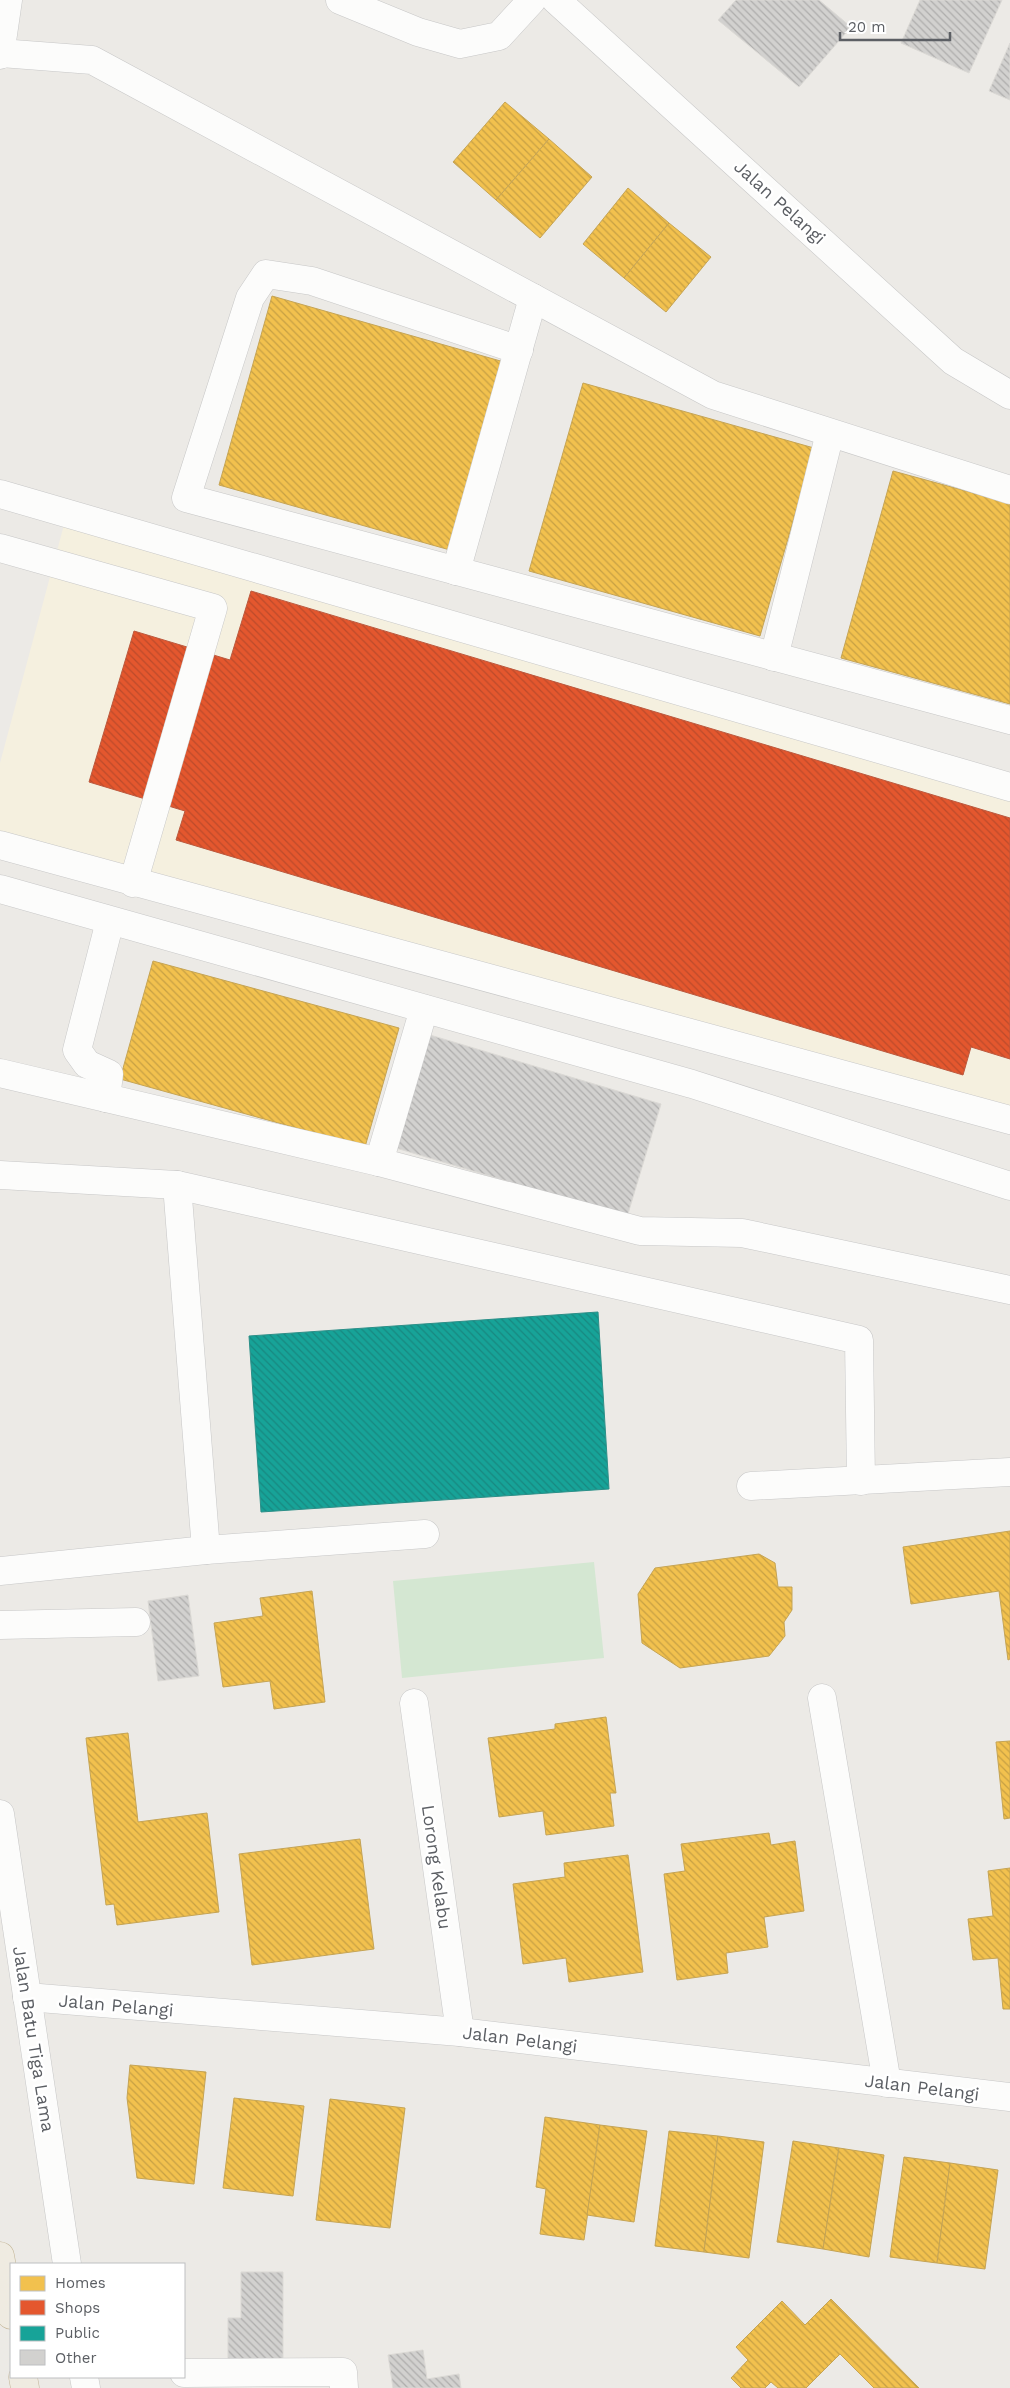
<svg xmlns="http://www.w3.org/2000/svg" width="1010" height="2388" viewBox="0 0 1010 2388" font-family="'Work Sans',sans-serif">
<style>
.commercial{fill:#f5f0df}
.pitch{fill:#d4e7d2}
.homes{fill:url(#homes-back-hatch);stroke:#c5a455}
.shops{fill:url(#shops-back-hatch);stroke:#bb593e}
.public{fill:url(#public-back-hatch);stroke:#2c8f88}
.building{fill:url(#building-back-hatch);stroke:#dbd9d5}
.lines{fill:none;stroke-linecap:round;stroke-linejoin:round}
.minor-casing{stroke:#c7c7c7;stroke-width:29}
.highway-casing{stroke:#c2b495;stroke-width:29}
.minor{stroke:#fcfcfb;stroke-width:28}
.highway{stroke:#efebe1;stroke-width:28}
.labels{text-anchor:middle;dominant-baseline:central;stroke-width:5;stroke-linejoin:round;paint-order:stroke}
.street-label{font-size:18px;fill:#5c5f64;stroke:#fff}
</style>
<defs>
<pattern id="homes-back-hatch" width="6" height="6" patternUnits="userSpaceOnUse" patternTransform="scale(1.25)"><rect width="6" height="6" fill="#f2c14e"/><path d="M-1 5l2 2M0 0l6 6M5-1l2 2" fill="none" stroke="#c7a044"/></pattern>
<pattern id="shops-back-hatch" width="6" height="6" patternUnits="userSpaceOnUse" patternTransform="scale(1.25)"><rect width="6" height="6" fill="#e4572e"/><path d="M-1 5l2 2M0 0l6 6M5-1l2 2" fill="none" stroke="#bc4b2b"/></pattern>
<pattern id="public-back-hatch" width="6" height="6" patternUnits="userSpaceOnUse" patternTransform="scale(1.25)"><rect width="6" height="6" fill="#17a398"/><path d="M-1 5l2 2M0 0l6 6M5-1l2 2" fill="none" stroke="#188880"/></pattern>
<pattern id="building-back-hatch" width="6" height="6" patternUnits="userSpaceOnUse" patternTransform="scale(1.25)"><rect width="6" height="6" fill="#d2d1cf"/><path d="M-1 5l2 2M0 0l6 6M5-1l2 2" fill="none" stroke="#aeadac"/></pattern>
</defs>
<rect width="100%" height="100%" fill="#eceae6"/>
<!-- commercial -->
<polygon class="commercial" points="65,521 1010,796 1010,1111 0,835 0,763"/>
<!-- pitch -->
<polygon class="pitch" points="594,1562 604,1658 402,1678 393,1581"/>
<!-- homes -->
<g class="homes">
<polygon points="505,102 549,139 496,200 453,162"/>
<polygon points="549,139 592,177 540,238 496,200"/>
<polygon points="628,188 669,223 624,278 583,244"/>
<polygon points="669,223 711,257 666,312 624,278"/>
<polygon points="272,296 504,362 450,550 219,485"/>
<polygon points="583,383 814,448 760,636 529,571"/>
<polygon points="893,471 1010,503 1010,704 841,658"/>
<polygon points="153,961 399,1028 365,1147 120,1079"/>
<polygon points="1010,1531 1010,1659 1008,1660 999,1591 911,1604 903,1547"/>
<polygon points="759,1554 775,1563 778,1587 792,1587 792,1610 784,1622 785,1636 769,1656 680,1668 642,1643 638,1594 655,1568"/>
<polygon points="312,1591 325,1702 274,1709 270,1681 223,1687 214,1623 263,1616 260,1598"/>
<polygon points="606,1717 616,1793 610,1793 614,1826 546,1835 543,1811 499,1817 488,1738 555,1729 555,1724"/>
<polygon points="128,1733 138,1822 207,1813 219,1912 117,1925 114,1904 106,1905 86,1738"/>
<polygon points="1010,1741 1010,1818 1004,1819 996,1742"/>
<polygon points="769,1833 771,1845 795,1841 804,1911 764,1917 768,1947 726,1953 728,1973 677,1980 664,1874 685,1871 681,1844"/>
<polygon points="360,1839 374,1949 252,1965 239,1854"/>
<polygon points="628,1855 643,1972 569,1982 566,1958 523,1964 513,1884 565,1877 564,1863"/>
<polygon points="1010,1868 1010,2009 1003,2009 998,1958 973,1960 968,1919 993,1916 988,1871"/>
<polygon points="130,2065 206,2072 194,2184 137,2178 127,2098"/>
<polygon points="234,2098 304,2106 293,2196 223,2188"/>
<polygon points="330,2099 405,2108 390,2228 316,2220"/>
<polygon points="545,2117 600,2125 584,2240 540,2234 546,2189 536,2187"/>
<polygon points="600,2125 647,2131 634,2222 587,2215"/>
<polygon points="669,2131 718,2136 704,2252 655,2246"/>
<polygon points="718,2136 764,2142 749,2258 704,2252"/>
<polygon points="793,2141 839,2148 823,2249 777,2242"/>
<polygon points="839,2148 884,2155 869,2257 823,2249"/>
<polygon points="904,2157 950,2163 937,2263 890,2257"/>
<polygon points="950,2163 998,2170 985,2269 937,2263"/>
<polygon points="831,2299 919,2388 874,2388 840,2354 806,2388 778,2388 771,2382 765,2388 741,2388 731,2378 748,2360 736,2347 782,2301 805,2325"/>
</g>
<!-- shops -->
<polygon class="shops" points="251,591 1010,818 1010,1059 971,1047 963,1075 176,840 185,811 89,782 134,631 230,660"/>
<!-- public -->
<polygon class="public" points="598,1312 609,1489 261,1512 249,1336"/>
<!-- building -->
<g class="building">
<polygon points="736,0 819,0 851,27 799,87 718,20"/>
<polygon points="920,0 1002,0 969,73 901,43"/>
<polygon points="1010,43 1010,100 989,91"/>
<polygon points="430,1035 661,1104 627,1217 396,1148"/>
<polygon points="188,1595 199,1676 158,1681 148,1601"/>
<polygon points="241,2272 283,2272 283,2366 228,2366 228,2318 241,2318"/>
<polygon points="423,2350 427,2379 459,2374 461,2388 393,2388 388,2355"/>
</g>
<g class="lines">
<defs>
<g id="minor">
<polyline points="340,0 418,32 460,44 499,36 532,0"/>
<polyline points="556,0 953,361 1010,395"/>
<polyline points="0,53 92,60 713,395 1010,490"/>
<polyline points="0,55 8,0"/>
<polyline points="519,350 312,281 266,274 250,298 186,498 1010,720"/>
<polyline points="0,494 1010,787"/>
<polyline points="0,548 213,608 133,883"/>
<polyline points="456,571 533,298"/>
<polyline points="774,657 830,433"/>
<polyline points="0,845 1010,1120"/>
<polyline points="0,889 692,1084 1010,1186"/>
<polyline points="0,1073 379,1162 640,1231 742,1233 1010,1290"/>
<polyline points="106,1098 109,1074 87,1064 77,1050 110,921"/>
<polyline points="379,1162 424,1009"/>
<polyline points="0,1175 177,1185 859,1340 861,1481"/>
<polyline points="177,1185 206,1550"/>
<polyline points="751,1486 1010,1472"/>
<polyline points="0,1571 206,1550 425,1534"/>
<polyline points="0,1625 136,1622"/>
<polyline points="822,1698 887,2083"/>
<polyline points="414,1703 460,2032"/>
<polyline points="0,1814 67,2264"/>
<polyline points="27,1997 460,2032 1010,2097"/>
<polyline points="184,2373 343,2372 344,2388"/>
<polyline points="84,2377 86,2388"/>
</g>
<g id="highway">
<polyline points="0,2256 11,2315"/>
<polyline points="23,2377 25,2388"/>
</g>
</defs>
<!-- minor casing -->
<use href="#minor" class="minor-casing"/>
<!-- highway casing -->
<use href="#highway" class="highway-casing"/>
<!-- minor -->
<use href="#minor" class="minor"/>
<!-- highway -->
<use href="#highway" class="highway"/>
</g>
<g class="labels">
<!-- street labels -->
<g class="street-label">
<text transform="translate(780 202) rotate(42)">Jalan Pelangi</text>
<text transform="translate(437 1867) rotate(82)">Lorong Kelabu</text>
<text transform="translate(116 2005) rotate(5)">Jalan Pelangi</text>
<text transform="translate(34 2039) rotate(81)">Jalan Batu Tiga Lama</text>
<text transform="translate(520 2039) rotate(7)">Jalan Pelangi</text>
<text transform="translate(922 2087) rotate(7)">Jalan Pelangi</text>
</g>
</g>
<!-- legend -->
<rect x="10" y="2263" width="175" height="115" fill="#ffffff" stroke="#bebfc1"/>
<rect x="20" y="2276" width="25" height="15" fill="#f2c14e" stroke="#bebfc1"/>
<text x="55" y="2288" font-size="15" fill="#5c5f64">Homes</text>
<rect x="20" y="2300" width="25" height="15" fill="#e4572e" stroke="#bebfc1"/>
<text x="55" y="2313" font-size="15" fill="#5c5f64">Shops</text>
<rect x="20" y="2326" width="25" height="15" fill="#17a398" stroke="#bebfc1"/>
<text x="55" y="2338" font-size="15" fill="#5c5f64">Public</text>
<rect x="20" y="2350" width="25" height="15" fill="#d2d1cf" stroke="#bebfc1"/>
<text x="55" y="2363" font-size="15" fill="#5c5f64">Other</text>
<!-- scale -->
<path d="M840 32v8h110v-8" fill="none" stroke="#5c5f64" stroke-width="2.5"/>
<text x="848" y="32" font-size="15" fill="#5c5f64" stroke="#ffffff" stroke-width="4" paint-order="stroke">20 m</text>
</svg>
